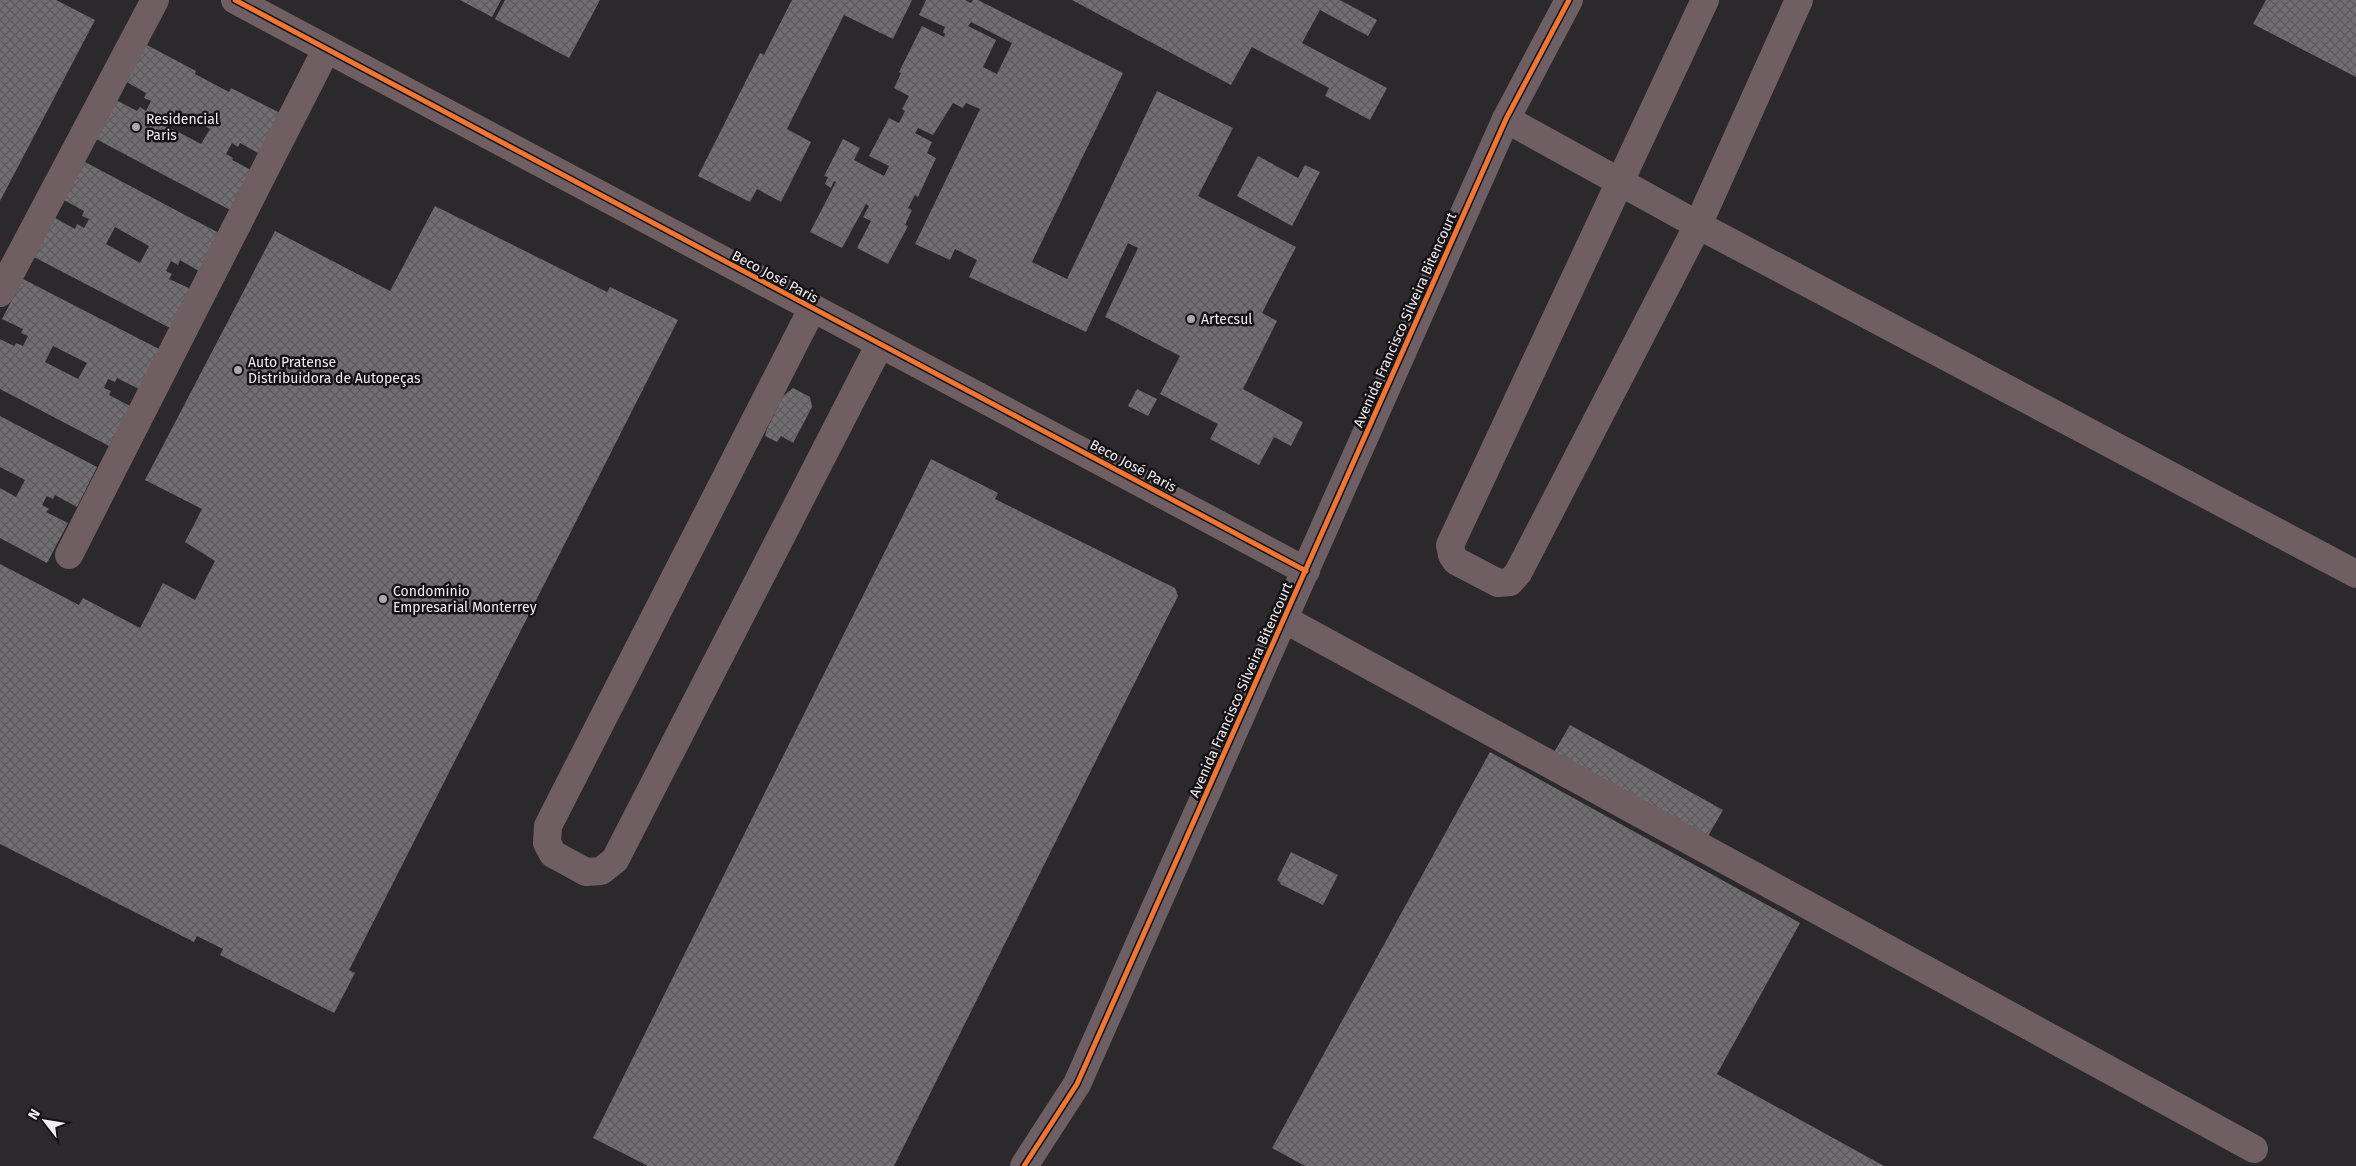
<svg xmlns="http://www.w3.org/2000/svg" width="2356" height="1166" viewBox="0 0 2356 1166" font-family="'Fira Sans',sans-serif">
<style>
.building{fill:url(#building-cross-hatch);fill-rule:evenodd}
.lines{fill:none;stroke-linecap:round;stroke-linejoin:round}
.minor{stroke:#705f62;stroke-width:28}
.major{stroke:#6d5f63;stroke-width:28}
.cycleway-casing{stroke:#141214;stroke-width:8}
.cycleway{stroke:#f07635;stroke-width:5}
.poi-dot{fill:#aca9ac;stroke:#141214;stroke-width:2}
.labels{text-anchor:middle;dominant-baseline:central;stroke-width:5;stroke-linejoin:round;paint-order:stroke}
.poi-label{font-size:14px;fill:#f1eef1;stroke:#141214;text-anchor:start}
.street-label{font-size:14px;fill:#f1eef1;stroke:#141214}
</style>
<defs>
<pattern id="building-cross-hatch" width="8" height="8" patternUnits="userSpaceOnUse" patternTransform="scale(1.25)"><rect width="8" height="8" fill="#706e71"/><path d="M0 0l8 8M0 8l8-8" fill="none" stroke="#5c5a5c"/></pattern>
</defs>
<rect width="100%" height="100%" fill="#2c292c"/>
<!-- building -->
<g class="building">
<polygon points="0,0 56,0 95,20 0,201"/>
<polygon points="460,0 501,0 492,17"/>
<polygon points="505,0 600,0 569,58 495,19"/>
<polygon points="792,0 912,0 893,39 844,15 787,129 811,142 781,202 757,189 750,202 698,176 760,53 764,55"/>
<path d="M 926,0 L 965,0 L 971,3 L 973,0 L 978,0 L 1123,73 L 1032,262 L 1067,279 L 1157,91 L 1233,128 L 1198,196 L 1296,247 L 1262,313 L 1277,321 L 1243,389 L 1303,422 L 1291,446 L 1274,437 L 1259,465 L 1210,439 L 1218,424 L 1160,394 L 1180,356 L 1105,317 L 1138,248 L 1128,243 L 1086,332 L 969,277 L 977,260 L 955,249 L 950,260 L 915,244 L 980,109 L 966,103 L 963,108 L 953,103 L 933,135 L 918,128 L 915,133 L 932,142 L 927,153 L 936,158 L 918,197 L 915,195 L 908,208 L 912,210 L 905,225 L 908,226 L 888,264 L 857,248 L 871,221 L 863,217 L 869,206 L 866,204 L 842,248 L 810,232 L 836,182 L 834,181 L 831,188 L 825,184 L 828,177 L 824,176 L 843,139 L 860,148 L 854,160 L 884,176 L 889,166 L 869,156 L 889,118 L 899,123 L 905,111 L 902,109 L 909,96 L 894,88 L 901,73 L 899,72 L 922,26 L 944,37 L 945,34 L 943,32 L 945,27 L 919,15 ZM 971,22 L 1012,43 L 997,74 L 983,67 L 996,40 L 968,26 Z"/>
<polygon points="1072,0 1340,0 1377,20 1368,36 1320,10 1302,43 1387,88 1370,120 1325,96 1329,88 1252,47 1231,85"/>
<polygon points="2266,0 2356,0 2356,77 2253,24"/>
<path d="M 145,44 L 196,71 L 195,74 L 229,92 L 231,88 L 282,114 L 260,154 L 240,143 L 238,147 L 232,143 L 226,154 L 233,158 L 232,160 L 253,171 L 232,211 L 96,139 L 116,100 L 137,111 L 140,107 L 146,111 L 151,101 L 144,98 L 146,93 L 125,81 ZM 176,110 L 210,129 L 201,144 L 167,126 Z"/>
<polygon points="1258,156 1298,178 1305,165 1320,172 1292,226 1237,196"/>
<path d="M 85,162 L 219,233 L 199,271 L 180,260 L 178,265 L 171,261 L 166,271 L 172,274 L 169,279 L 191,289 L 170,328 L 34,257 L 55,218 L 75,229 L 77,224 L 84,228 L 89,219 L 82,216 L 84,211 L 64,200 ZM 115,227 L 149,246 L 140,263 L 106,244 Z"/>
<polygon points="435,206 607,292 610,287 678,320 349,970 355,973 334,1013 220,955 223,949 197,936 194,942 0,844 0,564 79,605 83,598 140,628 163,583 195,600 215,561 185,542 202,509 145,480 275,231 390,291"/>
<path d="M 23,279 L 159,349 L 139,389 L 117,378 L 115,382 L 108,379 L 104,388 L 111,391 L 109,395 L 130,406 L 109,446 L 0,389 L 0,339 L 14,346 L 16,343 L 23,346 L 28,336 L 21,333 L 23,329 L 2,319 ZM 53,346 L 87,363 L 78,379 L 45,362 Z"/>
<polygon points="793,388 810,397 812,407 793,443 781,436 777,442 765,436 767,429 783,396"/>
<polygon points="1137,389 1157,399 1148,416 1128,406"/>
<polygon points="0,416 97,467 77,507 55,495 53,499 47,496 42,505 49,509 46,512 68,523 47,563 0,538 0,488 16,497 25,480 0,467"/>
<polygon points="931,459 998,493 995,499 1175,588 1178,596 894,1166 648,1166 593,1138"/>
<polygon points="1570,725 1723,810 1707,838 1553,754"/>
<polygon points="1490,752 1800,923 1717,1074 1884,1166 1305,1166 1272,1148"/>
<polygon points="1291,852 1338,875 1323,905 1280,884 1281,883 1277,880"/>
</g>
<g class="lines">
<!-- minor -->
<g class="minor">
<polyline points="235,0 1306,571"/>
<polyline points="1705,0 1450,545 1452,555 1456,561 1498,583 1510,582 1518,573 1698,225 1799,0"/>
<polyline points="1506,119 1698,225 2356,574"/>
<polyline points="0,293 155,0"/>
<polyline points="812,309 548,826 547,843 553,854 586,872 601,871 615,860 880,344"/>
<polyline points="69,555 326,50"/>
<polyline points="1284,619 2254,1149"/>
</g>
<!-- major -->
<polyline class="major" points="1024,1166 1077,1084 1506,119 1569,0"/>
<defs>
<g id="cycleway">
<polyline points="235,0 1306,571"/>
<polyline points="1024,1166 1077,1084 1506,119 1569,0"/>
</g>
</defs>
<!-- cycleway casing -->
<use href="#cycleway" class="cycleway-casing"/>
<!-- cycleway -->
<use href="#cycleway" class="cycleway"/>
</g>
<!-- markers -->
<g class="poi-dot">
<circle cx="136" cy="127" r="5"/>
<circle cx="1191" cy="319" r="5"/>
<circle cx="238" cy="370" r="5"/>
<circle cx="383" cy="599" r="5"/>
</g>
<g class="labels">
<!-- poi labels -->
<g class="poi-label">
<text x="146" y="119">Residencial<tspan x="146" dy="16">Paris</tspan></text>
<text x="1201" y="319">Artecsul</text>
<text x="248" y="362">Auto Pratense<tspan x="248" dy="16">Distribuidora de Autopeças</tspan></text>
<text x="393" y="591">Condomínio<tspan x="393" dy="16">Empresarial Monterrey</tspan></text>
</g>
<!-- street labels -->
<g class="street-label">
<text transform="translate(775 277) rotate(28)">Beco José Paris</text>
<text transform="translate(1405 320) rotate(-66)">Avenida Francisco Silveira Bitencourt</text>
<text transform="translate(1133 466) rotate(28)">Beco José Paris</text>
<text transform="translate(1241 690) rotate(-66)">Avenida Francisco Silveira Bitencourt</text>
</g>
</g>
<!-- north arrow -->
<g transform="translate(45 1121) rotate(301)" stroke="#141214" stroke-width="4" paint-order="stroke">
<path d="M0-4L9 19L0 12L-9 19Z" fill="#f1eef1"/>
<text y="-8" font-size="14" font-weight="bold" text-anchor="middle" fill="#f1eef1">N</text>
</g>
</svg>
